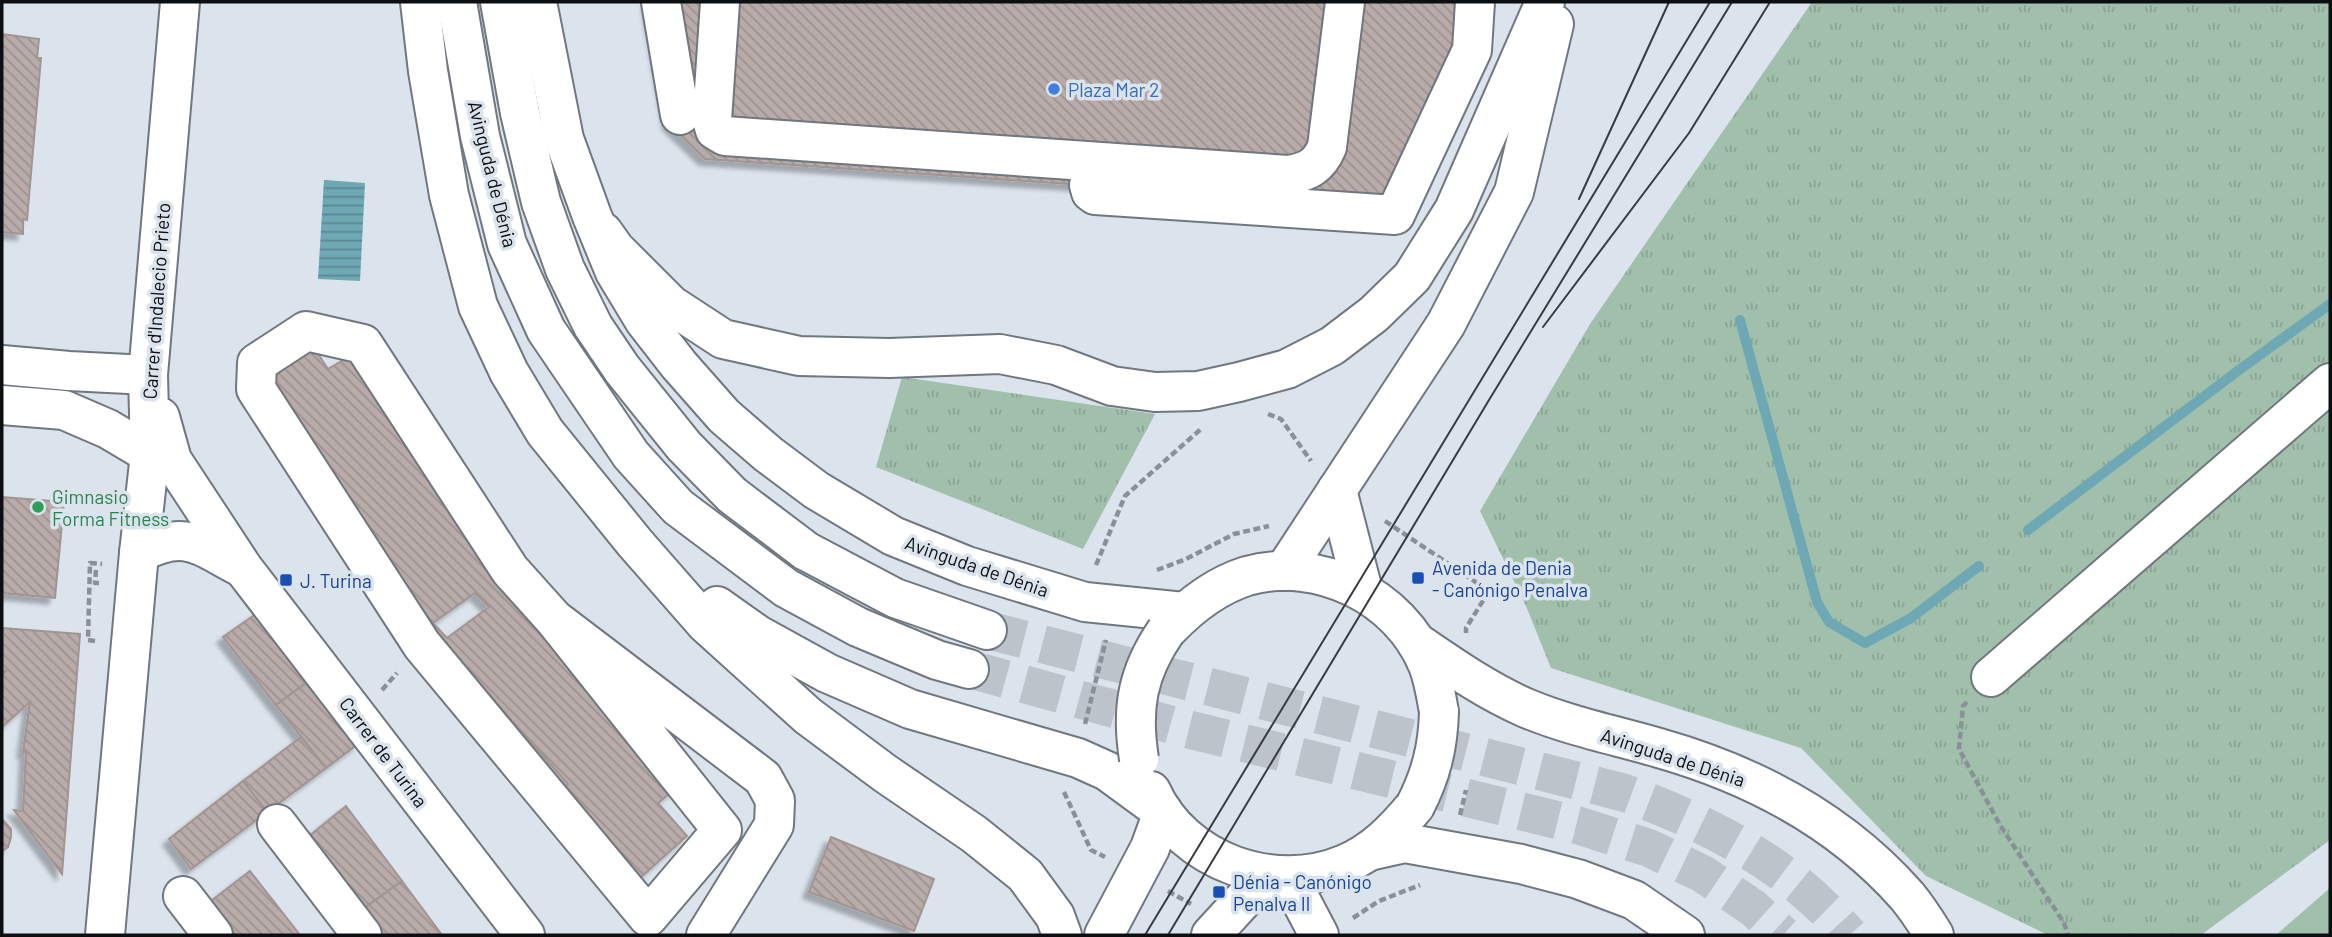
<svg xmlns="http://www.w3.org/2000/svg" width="2332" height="937" viewBox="0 0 2332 937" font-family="Barlow,sans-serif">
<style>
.grass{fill:url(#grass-tufts)}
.green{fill:#a0c0ac}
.water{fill:url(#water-rules)}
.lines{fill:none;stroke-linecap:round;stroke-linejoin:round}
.stream{stroke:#6ea8b4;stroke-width:10}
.building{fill:url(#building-back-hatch);stroke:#a19592;stroke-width:2;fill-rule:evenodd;filter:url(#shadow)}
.major-tunnel{stroke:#bcc3cb;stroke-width:38;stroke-dasharray:38 19;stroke-linecap:butt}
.minor-casing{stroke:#70777f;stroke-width:42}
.major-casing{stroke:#70777f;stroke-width:42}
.path{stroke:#8a9097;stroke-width:4.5;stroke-dasharray:7 3.5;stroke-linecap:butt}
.minor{stroke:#fff;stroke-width:38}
.major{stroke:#fff;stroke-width:38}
.tram{stroke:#383c40;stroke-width:2}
.major-bridge-casing{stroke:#70777f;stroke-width:42;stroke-linecap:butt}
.major-bridge{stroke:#fff;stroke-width:38}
.shop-dot{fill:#3f7fe0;stroke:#dbe3ec;stroke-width:2.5}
.leisure-dot{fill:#2e9e5b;stroke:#dbe3ec;stroke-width:2.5}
.transit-dot{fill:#1a4fb4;stroke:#dbe3ec;stroke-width:2.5}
.labels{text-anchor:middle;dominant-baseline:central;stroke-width:7;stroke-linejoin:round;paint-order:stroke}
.shop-label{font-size:19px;fill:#366cbe;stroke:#dbe3ec;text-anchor:start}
.street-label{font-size:19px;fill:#0c0f12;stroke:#dbe3ec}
.leisure-label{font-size:19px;fill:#27864d;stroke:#dbe3ec;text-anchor:start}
.transit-label{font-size:19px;fill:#164399;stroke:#dbe3ec;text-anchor:start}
</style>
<defs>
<pattern id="grass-tufts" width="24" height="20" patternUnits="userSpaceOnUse" patternTransform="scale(1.75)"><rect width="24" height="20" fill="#a0c0ac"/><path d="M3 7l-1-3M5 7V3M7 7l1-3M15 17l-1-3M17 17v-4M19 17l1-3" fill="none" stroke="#89a493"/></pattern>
<pattern id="water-rules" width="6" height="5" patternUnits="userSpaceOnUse" patternTransform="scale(1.75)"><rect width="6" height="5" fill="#6ea8b4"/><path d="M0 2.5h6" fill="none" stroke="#598791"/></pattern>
<pattern id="building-back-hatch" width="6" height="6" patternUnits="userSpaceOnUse" patternTransform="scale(1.75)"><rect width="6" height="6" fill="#b8aba9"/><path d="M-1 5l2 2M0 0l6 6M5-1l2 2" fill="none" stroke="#9d9290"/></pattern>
<filter id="shadow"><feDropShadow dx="-6" dy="6" stdDeviation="2" flood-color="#0004"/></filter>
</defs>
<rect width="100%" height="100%" fill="#dbe3ec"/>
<!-- grass -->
<g class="grass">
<polygon points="1812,2 2330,2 2330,840 2201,935 2048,935 1926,876 1801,748 1551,668 1526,606 1480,511 1590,324"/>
<polygon points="902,377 1155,414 1083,549 876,467"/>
</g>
<!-- green -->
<polygon class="green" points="2330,888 2330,935 2276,935"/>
<!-- water -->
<polygon class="water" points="324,180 365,183 360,281 318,279"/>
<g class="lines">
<!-- stream -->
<g class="stream">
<polyline points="1740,320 1817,602 1829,622 1865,643 1911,618 1979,566"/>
<polyline points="2028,530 2235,373 2330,304"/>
</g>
</g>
<!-- building -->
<g class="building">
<polygon points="648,2 1465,2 1461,53 1389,206 705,159 669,124"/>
<polygon points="2,34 39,39 37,58 41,58 27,220 23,219 23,234 2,232"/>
<path d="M 307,337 L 328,369 L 355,353 L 677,787 L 658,803 L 687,836 L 641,877 L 561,789 L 568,784 L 428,626 L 259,368 ZM 475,593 L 489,607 L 447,638 L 433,623 Z"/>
<polygon points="2,497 64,502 55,598 2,593"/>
<polygon points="257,613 310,680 276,705 223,637"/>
<polygon points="2,628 80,634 62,874 14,810 23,811 26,752 23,752 30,702 2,727 2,675 6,671 2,671"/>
<polygon points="310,680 358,744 326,768 276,705"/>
<polygon points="301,737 326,768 267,812 243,781"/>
<polygon points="243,781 267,812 191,869 169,839"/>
<polygon points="346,806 402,881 363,909 308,837"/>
<polygon points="2,819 11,829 11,837 8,847 2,851"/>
<polygon points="831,837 934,879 914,931 809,892"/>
<polygon points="250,871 300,935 236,935 211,901"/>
<polygon points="402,881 442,935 382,935 363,909"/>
</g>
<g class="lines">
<!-- major-tunnel -->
<g class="major-tunnel">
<path d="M 987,630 L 1625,793 C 1710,824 1790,865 1849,935"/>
<polyline points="969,669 1187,729 1577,825 1649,848 1703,874 1753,908 1783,935"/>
</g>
<defs>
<g id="minor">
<polyline points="661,2 680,115"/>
<path d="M 720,2 L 712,120 L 715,130 L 725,136 L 1288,175 C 1308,172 1319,166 1327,147 L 1345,2"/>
<polyline points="1089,185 1091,192 1095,195 1395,215 1472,50 1475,2"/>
<polyline points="603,232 615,249 671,305 723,339 750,345 799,356 889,358 1000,354 1056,365 1112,386 1155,392 1198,391 1239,382 1287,369 1332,346 1374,314 1412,277 1454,210 1545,2"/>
<polyline points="2,365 69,371 148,375"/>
<polyline points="2,405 64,410 108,429 150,454"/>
<polyline points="160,417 172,460 243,568 525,935"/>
<polyline points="1337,490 1363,591"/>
<path d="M 139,553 C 187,529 198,545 241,567"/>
<polyline points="1284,571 1446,324 1514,192 1554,24"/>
<polyline points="554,619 722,830 648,917 422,645 256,389 257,363 306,331 363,344 510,570 554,619 763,778 775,800 774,825 706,935"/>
<polyline points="1991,677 2330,383"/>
<polyline points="277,824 362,935"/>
<polyline points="1288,876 1319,935"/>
<polyline points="183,896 213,935"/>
<polyline points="105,935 139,553 150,454 148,375 180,2"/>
</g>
<g id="major">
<polyline points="420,2 428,71 449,195 478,306 509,372 545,432 635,543 706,624 808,716 886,774 974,834 1025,875 1055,916 1062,935"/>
<polyline points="457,2 480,136 507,244 546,330 631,455 678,507 786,588 858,627 937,660 969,669"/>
<polyline points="500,2 520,113 541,202 565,269 593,326 622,369 684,446 732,495 806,551 895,598 987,630"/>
<polyline points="537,2 564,139 592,216 615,272 644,320 679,365 724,416 768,454 816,490 893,536 967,566 1085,602 1184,612"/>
<polyline points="717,606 758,635 827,673 910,709 1078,758 1107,771 1163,812"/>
<path d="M 1168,629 C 1190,606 1215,586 1247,576 C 1318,556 1400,596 1428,665 C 1434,680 1436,696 1439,712"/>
<path d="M 1416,642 C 1451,666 1487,691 1526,708 C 1569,726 1614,735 1659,748 C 1754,775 1840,820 1907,896 C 1917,908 1926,922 1934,935"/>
<path d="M 1151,791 C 1183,862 1274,894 1345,864 C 1374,852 1395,830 1415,806"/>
<polyline points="1369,851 1405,843 1521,864 1578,879 1634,900 1685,935"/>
<polyline points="1104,935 1150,848 1163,812"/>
<polyline points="1211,935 1245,898 1274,875"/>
</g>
</defs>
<!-- minor casing -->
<use href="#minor" class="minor-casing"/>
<!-- major casing -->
<use href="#major" class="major-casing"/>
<!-- path -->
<g class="path">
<polyline points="1268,414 1281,419 1311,461"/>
<polyline points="1385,521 1489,591 1466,628 1466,633"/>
<polyline points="1096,565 1125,496 1201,429"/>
<polyline points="96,570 95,583 99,583"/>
<polyline points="1157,570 1186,559 1234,534 1269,526"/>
<polyline points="95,641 88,640 90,563 102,564"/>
<polyline points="382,690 397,673"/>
<polyline points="1967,702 1963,706 1959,749 2000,825 2064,923 2068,935"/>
<polyline points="1085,724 1106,640"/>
<polyline points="1064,792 1091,850 1105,857"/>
<polyline points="1460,815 1466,790"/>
<polyline points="1168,891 1191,904"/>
<polyline points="1353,918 1379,901 1420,885"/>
</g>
<!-- minor -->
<use href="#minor" class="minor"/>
<!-- major -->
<use href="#major" class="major"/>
<!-- tram -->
<g class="tram">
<polyline points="1579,199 1669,2"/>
<polyline points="1543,327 1689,133 1770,2"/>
<polyline points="1145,935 1710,2"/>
<polyline points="1168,935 1489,400 1732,2"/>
</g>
<defs>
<g id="major-bridge">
<path d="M 1139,759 C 1131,709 1137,673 1166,631"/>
<path d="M 1415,806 C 1431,775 1438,747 1439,712"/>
</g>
</defs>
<!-- major-bridge casing -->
<use href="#major-bridge" class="major-bridge-casing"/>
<!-- major-bridge -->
<use href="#major-bridge" class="major-bridge"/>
</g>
<!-- markers -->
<circle class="shop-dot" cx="1054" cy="89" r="7"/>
<circle class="leisure-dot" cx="38" cy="507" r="7"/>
<g class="transit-dot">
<rect x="1411" y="571" width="14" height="14" rx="3.5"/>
<rect x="279" y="573" width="14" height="14" rx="3.5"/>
<rect x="1212" y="885" width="14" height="14" rx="3.5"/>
</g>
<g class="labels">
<!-- shop labels -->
<g class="shop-label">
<text x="1068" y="89">Plaza Mar 2</text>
</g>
<!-- street labels -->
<g class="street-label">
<text transform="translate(493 174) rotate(76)">Avinguda de Dénia</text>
<text transform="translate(156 301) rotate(-86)">Carrer d'Indalecio Prieto</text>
<text transform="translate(977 566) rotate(19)">Avinguda de Dénia</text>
<text transform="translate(384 752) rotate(53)">Carrer de Turina</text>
<text transform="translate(1673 757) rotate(18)">Avinguda de Dénia</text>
</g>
<!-- leisure labels -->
<g class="leisure-label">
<text x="52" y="496">Gimnasio<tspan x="52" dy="22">Forma Fitness</tspan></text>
</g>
<!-- transit labels -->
<g class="transit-label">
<text x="1432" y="567">Avenida de Denia<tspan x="1432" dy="22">- Canónigo Penalva</tspan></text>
<text x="300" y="580">J. Turina</text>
<text x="1233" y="881">Dénia - Canónigo<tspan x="1233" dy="22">Penalva II</tspan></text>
</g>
</g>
<!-- border -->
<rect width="2332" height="937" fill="none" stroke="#0c0f12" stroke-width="7"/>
</svg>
